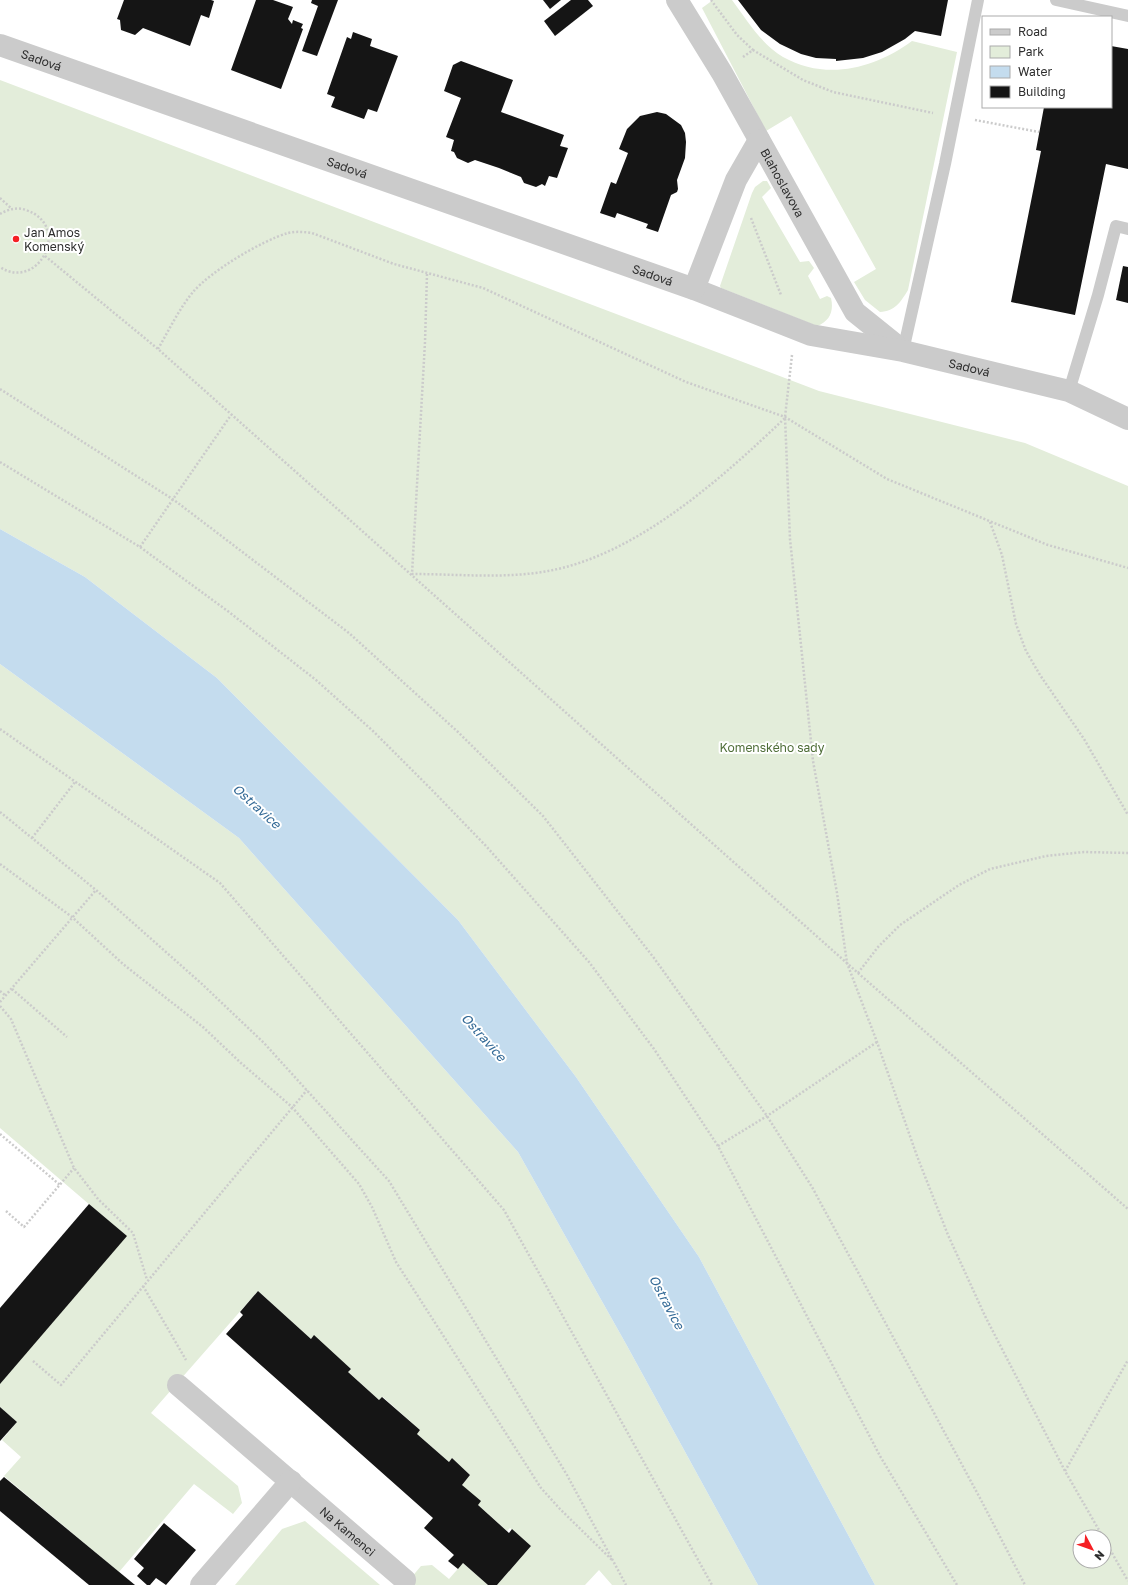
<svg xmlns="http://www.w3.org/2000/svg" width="1128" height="1585" viewBox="0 0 1128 1585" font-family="'Golos Text',sans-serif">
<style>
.green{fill:#e3edda;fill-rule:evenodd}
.water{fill:#c4dcee}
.building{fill:#151515}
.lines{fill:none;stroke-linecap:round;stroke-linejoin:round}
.path{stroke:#cbcbcb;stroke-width:2.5;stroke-dasharray:2 2;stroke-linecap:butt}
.lane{stroke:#cbcbcb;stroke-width:12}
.street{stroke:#cbcbcb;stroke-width:22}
.poi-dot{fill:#f52024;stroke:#fff;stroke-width:1.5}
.labels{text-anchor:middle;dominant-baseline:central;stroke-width:4;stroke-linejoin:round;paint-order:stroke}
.street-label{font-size:12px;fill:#2e2e2e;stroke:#fff}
.poi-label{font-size:12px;fill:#2e2e2e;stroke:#fff;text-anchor:start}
.park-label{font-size:12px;fill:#4e6d37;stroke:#fff}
.water-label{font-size:13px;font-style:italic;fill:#356b97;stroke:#fff}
</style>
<rect width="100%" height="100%" fill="#fff"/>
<!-- green -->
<g class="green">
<path d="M 713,0 L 732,0 C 747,20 761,44 783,57 C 826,81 874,69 912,41 L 957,52 L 908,290 C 900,303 895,311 880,312 L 865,300 L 854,282 L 876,269 L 791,116 L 766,131 L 702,8 Z"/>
<path d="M 0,80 L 819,391 L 1025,443 L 1128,486 L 1128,1585 L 875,1585 L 699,1257 L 576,1077 L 458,920 L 217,678 L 85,577 L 0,529 ZM 1080,1537 L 1104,1537 L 1104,1561 L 1080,1561 Z"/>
<path d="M 763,181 L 767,181 L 771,188 L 762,197 L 800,262 L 809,261 L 814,268 L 808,276 L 820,299 L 827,296 L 831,298 C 834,311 830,321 817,326 L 721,288 L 720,286 L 752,193 L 755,187 Z"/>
<polygon points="0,664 239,838 518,1152 626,1344 758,1585 612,1585 599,1570 585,1585 497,1585 531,1546 510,1528 507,1531 478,1505 462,1485 470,1475 452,1458 449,1462 417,1434 420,1430 383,1397 379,1400 348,1372 351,1369 314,1336 311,1339 258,1291 151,1413 238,1486 242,1503 233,1514 194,1484 119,1572 4,1476 21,1457 2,1440 17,1422 0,1407 0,1383 125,1235 0,1128"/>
<polygon points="305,1521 380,1585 235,1585 282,1529"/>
<polygon points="463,1563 488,1585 405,1585 421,1566 432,1565 449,1579"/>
</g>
<!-- water -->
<polygon class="water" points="0,529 85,577 217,678 458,920 576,1077 699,1257 875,1585 758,1585 626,1344 518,1152 239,838 0,664"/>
<!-- building -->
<g class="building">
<polygon points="124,0 211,0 214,1 209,18 201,15 190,46 143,28 135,35 121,30 120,20 117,19"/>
<polygon points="256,0 273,0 293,7 288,19 292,24 293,20 303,24 301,28 303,29 281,89 231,70"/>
<polygon points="312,0 338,0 317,56 302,51 318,6 311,3"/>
<polygon points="543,0 561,0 550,9"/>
<polygon points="571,0 588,0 593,6 555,36 544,21"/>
<polygon points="738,0 948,0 941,36 915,31 905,39 882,52 863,58 836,61 836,59 816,58 801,54 780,44 761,30"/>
<polygon points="353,32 372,39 370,46 398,56 377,112 368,109 364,119 331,107 335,97 327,94 347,37 351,39"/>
<polygon points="1111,46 1128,49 1128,169 1106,164 1075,315 1011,302 1041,151 1036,150 1044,107 1111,107"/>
<polygon points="461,61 513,80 501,112 564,135 560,146 568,148 557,178 549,176 545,186 542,184 536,187 524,183 521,177 499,168 475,160 468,163 457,158 454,152 451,151 454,140 446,137 461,98 444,91 453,65"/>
<polygon points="657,112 666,114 681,125 685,133 686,142 685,158 677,180 678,189 677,192 671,195 658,232 646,228 648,224 617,213 615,218 600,213 611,182 616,184 628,153 619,149 627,129 640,116"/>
<polygon points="1123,266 1128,267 1128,303 1116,300"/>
<polygon points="89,1204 127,1236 0,1384 0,1308"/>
<polygon points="258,1291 311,1339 314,1335 351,1369 348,1372 379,1400 382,1397 420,1430 417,1434 449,1462 452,1458 470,1475 462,1485 481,1501 478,1505 509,1533 512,1529 531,1546 497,1585 488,1585 463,1563 458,1569 448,1561 454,1555 424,1528 433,1518 226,1334 243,1315 240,1312"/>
<polygon points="0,1407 17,1422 0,1441"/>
<polygon points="4,1477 135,1585 89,1585 0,1511 0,1481"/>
<polygon points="164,1523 196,1550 166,1585 156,1578 150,1585 147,1585 137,1576 144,1568 134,1559"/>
</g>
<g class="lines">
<!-- path -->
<g class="path">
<polyline points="711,0 737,35 753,50"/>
<polyline points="743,57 753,50 803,80 833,92 933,113"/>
<polyline points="975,120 1039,132"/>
<polyline points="0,198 12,209"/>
<path d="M 0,214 C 8,209 18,207 26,210 C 73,226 38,292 0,267"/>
<polyline points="751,218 781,295"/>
<polyline points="45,256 158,349 858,973 1128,1209"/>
<path d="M 427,274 L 425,342 L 412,574 C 456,574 505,579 548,571 C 637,555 722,478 785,418"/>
<path d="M 158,349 C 169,330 179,309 193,292 C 211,271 261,241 288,233 C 296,231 304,232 312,233 L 394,264 L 483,288 L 686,382 L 785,417 L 887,479 L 1048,545 L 1128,568"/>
<polyline points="792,355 785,417 790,539 813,761 837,893 847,963 877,1042 917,1156 948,1235 985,1316 1065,1471 1103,1537"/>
<polyline points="0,389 174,500 349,633 458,732 543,816 654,958 767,1116 812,1187 981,1500 1025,1585"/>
<polyline points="0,462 140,547 229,612 316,680 373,731 430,788 486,846 589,962 654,1049 718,1146 880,1456 957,1585"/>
<polyline points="990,522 1002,555 1016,624 1026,651 1040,675 1084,739 1128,815"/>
<polyline points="140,547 231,415"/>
<polyline points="0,729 220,883 504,1210 712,1585"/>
<polyline points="0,812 96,890 202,984 264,1043 389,1181 567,1475 626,1585"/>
<polyline points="32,838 75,782"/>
<polyline points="0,864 72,917 123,964 203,1027 241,1063 292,1107 359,1184 372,1207 396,1262 541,1488 560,1509 612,1560"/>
<polyline points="858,973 878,947 900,925 959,885 990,869 1046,856 1084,852 1128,853"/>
<polyline points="12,989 67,1037"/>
<polyline points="0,991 6,996"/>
<polyline points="0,1002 96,890"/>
<polyline points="0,1006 11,1019 74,1168 98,1199 133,1233 147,1280"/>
<polyline points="0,1134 60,1185"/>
<polyline points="718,1146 767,1116 877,1042"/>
<polyline points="6,1211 24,1227 74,1168"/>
<polyline points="143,1286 186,1360"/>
<polyline points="33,1361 61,1385 307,1090"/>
<polyline points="1065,1471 1128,1360"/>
<polyline points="1104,1539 1128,1581"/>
</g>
<!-- lane -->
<g class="lane">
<polyline points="1056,0 1128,16"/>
<polyline points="903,351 945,164 978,0"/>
<polyline points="1069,391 1098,295 1116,226 1128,229"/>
</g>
<!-- street -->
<g class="street">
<path id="s1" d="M 677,0 L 722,73 L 855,312 L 901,349"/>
<path id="s2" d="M 0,45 L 694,289 L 811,335 L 903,351 L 1069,391 L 1128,419"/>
<polyline points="694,289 736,180 759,140"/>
<path id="s3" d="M 178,1385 L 405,1580"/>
<polyline points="201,1585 291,1481"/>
</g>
</g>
<!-- markers -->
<circle class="poi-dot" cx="16" cy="239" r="4"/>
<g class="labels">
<!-- street labels -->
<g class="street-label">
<text stroke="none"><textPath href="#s2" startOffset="44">Sadová</textPath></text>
<text stroke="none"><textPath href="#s2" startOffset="368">Sadová</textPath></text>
<text stroke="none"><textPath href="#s1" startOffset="211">Blahoslavova</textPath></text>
<text stroke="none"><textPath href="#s2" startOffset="692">Sadová</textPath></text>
<text stroke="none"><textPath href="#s2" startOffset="1023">Sadová</textPath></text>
<text stroke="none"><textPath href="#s3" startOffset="224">Na Kamenci</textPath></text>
</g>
<!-- poi labels -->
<g class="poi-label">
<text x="24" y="232">Jan Amos<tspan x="24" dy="14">Komenský</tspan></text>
</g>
<!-- park labels -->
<g class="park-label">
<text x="772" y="747">Komenského sady</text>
</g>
<!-- water labels -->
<g class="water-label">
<text transform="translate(257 806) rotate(42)">Ostravice</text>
<text transform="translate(484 1037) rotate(48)">Ostravice</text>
<text transform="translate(667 1302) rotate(62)">Ostravice</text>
</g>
</g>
<!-- legend -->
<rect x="982" y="16" width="130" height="92" fill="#ffffff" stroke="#ababab"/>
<rect x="990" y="29" width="20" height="6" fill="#cbcbcb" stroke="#ababab"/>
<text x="1018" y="36" font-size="12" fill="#2e2e2e">Road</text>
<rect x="990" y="46" width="20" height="12" fill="#e3edda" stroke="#ababab"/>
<text x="1018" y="56" font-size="12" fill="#2e2e2e">Park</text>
<rect x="990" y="66" width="20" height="12" fill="#c4dcee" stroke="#ababab"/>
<text x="1018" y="76" font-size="12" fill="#2e2e2e">Water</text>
<rect x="990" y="86" width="20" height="12" fill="#151515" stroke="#ababab"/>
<text x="1018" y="96" font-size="12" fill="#2e2e2e">Building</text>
<!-- north arrow -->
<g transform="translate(1092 1549) rotate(131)"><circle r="19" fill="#ffffff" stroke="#ababab"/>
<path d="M0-3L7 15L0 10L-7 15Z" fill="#f52024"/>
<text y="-6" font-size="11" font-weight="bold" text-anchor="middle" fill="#2e2e2e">N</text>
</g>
</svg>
